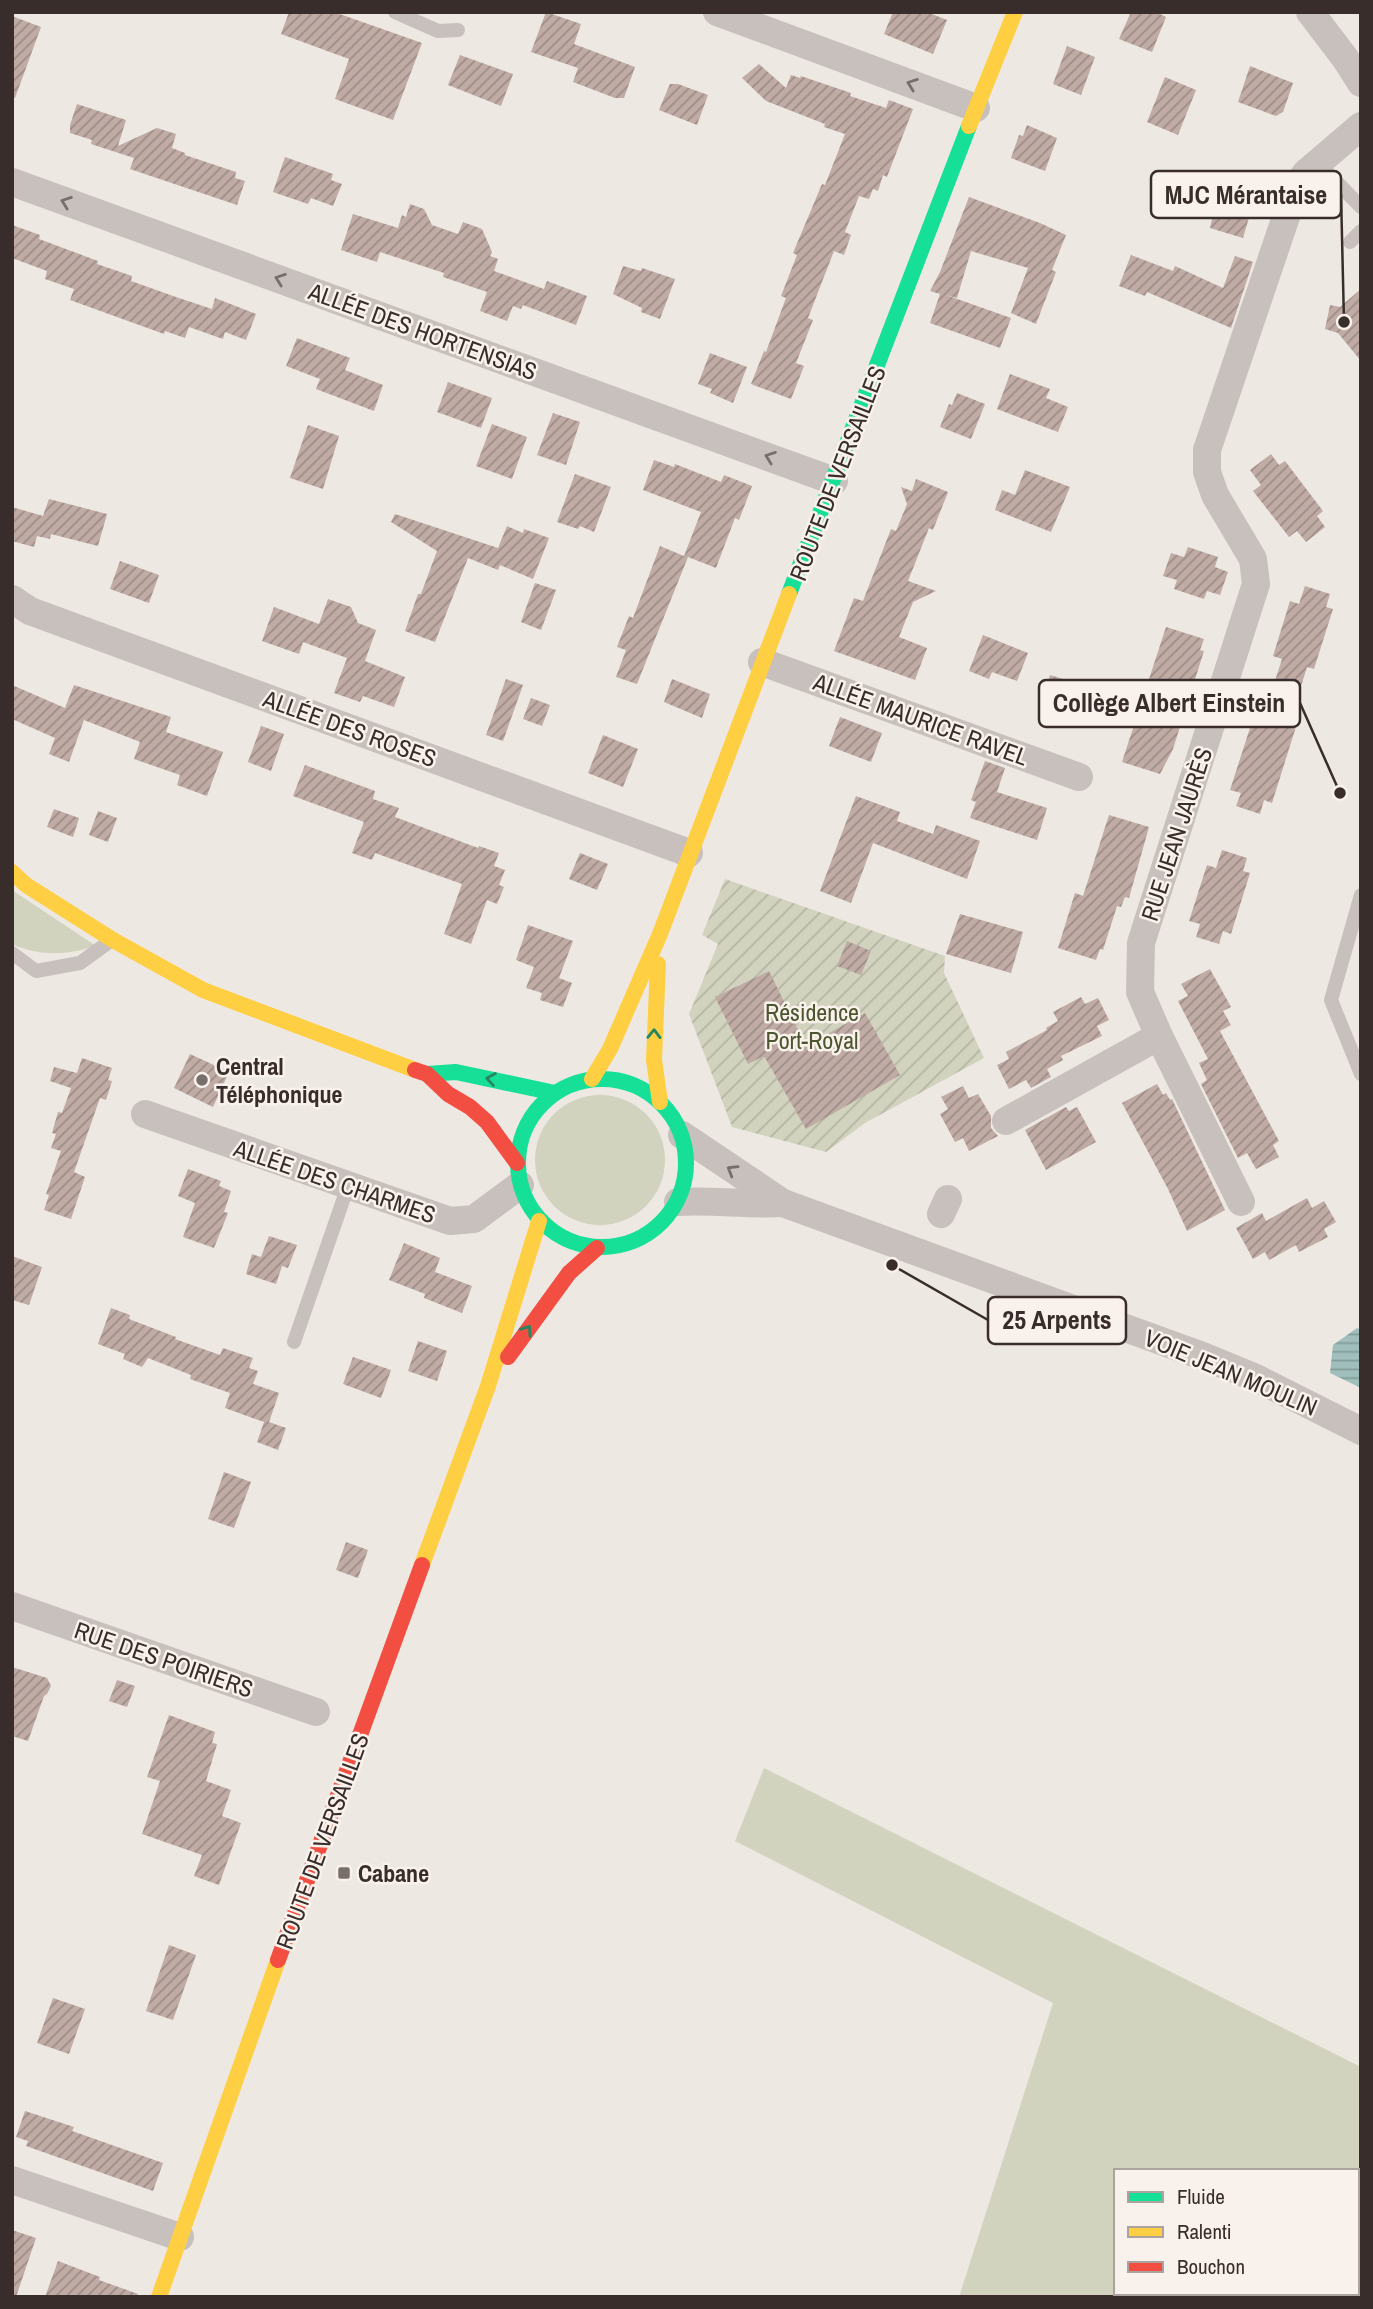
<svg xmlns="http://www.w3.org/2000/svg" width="1373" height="2309" viewBox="0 0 1373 2309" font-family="'Archivo Narrow',sans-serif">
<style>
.grass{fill:#d1d3be;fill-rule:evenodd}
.garden{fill:url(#garden-furrows)}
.water{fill:url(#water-rules)}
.building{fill:url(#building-hatch)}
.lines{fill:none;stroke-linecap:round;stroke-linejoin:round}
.lane{stroke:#c7c0bc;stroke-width:14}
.street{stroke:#c7c0bc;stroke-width:28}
.fast{stroke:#16e098;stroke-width:16}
.slow{stroke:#ffcf43;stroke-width:16}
.jam{stroke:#f24e42;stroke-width:16}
.oneway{stroke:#786f6c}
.oneway2{stroke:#278661}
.poi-dot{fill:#786e6b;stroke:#f9f1eb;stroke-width:2.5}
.labels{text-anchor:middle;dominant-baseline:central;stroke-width:5;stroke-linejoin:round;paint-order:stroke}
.street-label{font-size:24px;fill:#382d2a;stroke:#f9f1eb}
.park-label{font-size:24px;fill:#4b552e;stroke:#f9f1eb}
.poi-label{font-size:24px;font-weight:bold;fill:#382d2a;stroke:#f9f1eb;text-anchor:start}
.leader{fill:none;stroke:#382d2a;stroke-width:2.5}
.callout-dot{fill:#382d2a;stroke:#f9f1eb;stroke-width:2.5}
.callout{fill:#f9f1eb;stroke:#382d2a;stroke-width:2.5}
.callout-label{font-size:26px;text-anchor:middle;font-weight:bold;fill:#382d2a}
</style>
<defs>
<pattern id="garden-furrows" width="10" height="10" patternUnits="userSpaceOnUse" patternTransform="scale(1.75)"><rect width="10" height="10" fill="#d1d3be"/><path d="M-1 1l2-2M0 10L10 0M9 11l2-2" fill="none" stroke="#b4b5a3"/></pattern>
<pattern id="water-rules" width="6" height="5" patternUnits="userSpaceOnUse" patternTransform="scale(1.75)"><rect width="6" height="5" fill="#a0bfbc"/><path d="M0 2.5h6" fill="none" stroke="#839c99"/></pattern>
<pattern id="building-hatch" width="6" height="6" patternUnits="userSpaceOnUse" patternTransform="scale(1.75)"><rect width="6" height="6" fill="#c0aba5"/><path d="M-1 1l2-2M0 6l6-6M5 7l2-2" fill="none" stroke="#9d8c87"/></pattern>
</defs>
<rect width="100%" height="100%" fill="#eee8e3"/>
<!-- grass -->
<g class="grass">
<path d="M 12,890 L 96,946 C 67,955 40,957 12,944 Z"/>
<circle cx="600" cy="1160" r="65"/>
<path d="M 764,1768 L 1361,2067 L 1361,2297 L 959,2297 L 1053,2003 L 735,1841 ZM 1116,2171 L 1357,2171 L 1357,2293 L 1116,2293 Z"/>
</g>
<!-- garden -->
<polygon class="garden" points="725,879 945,956 944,973 984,1058 865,1123 826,1152 732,1127 689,1014 718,944 702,935"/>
<!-- water -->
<polygon class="water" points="1357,1328 1361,1330 1361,1388 1330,1373 1333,1345"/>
<!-- building -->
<g class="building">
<polygon points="289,12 334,12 422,43 393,120 335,99 349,59 281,34"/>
<polygon points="546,12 581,24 574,44 635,67 624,98 615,98 573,82 578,68 531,52"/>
<polygon points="893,12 927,12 947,20 933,54 884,34"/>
<polygon points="1131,12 1156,12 1166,17 1152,52 1119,39"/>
<polygon points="12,16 41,27 15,98 12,97"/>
<polygon points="1067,46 1095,57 1081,95 1053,84"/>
<polygon points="460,55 513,74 501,106 448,85"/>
<polygon points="759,64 786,88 791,75 800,78 801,76 851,93 850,96 886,108 889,100 913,109 887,177 883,175 878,191 873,189 869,199 859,196 845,232 851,235 844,255 834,251 808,318 813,320 796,363 804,366 791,399 751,384 764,351 766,352 786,298 781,296 797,255 793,253 822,184 825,185 845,134 824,127 825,124 766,101 742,78"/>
<polygon points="1250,66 1293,83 1283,112 1276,116 1238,102"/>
<polygon points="1165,77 1196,90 1178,135 1147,122"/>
<polygon points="670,84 678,84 708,95 697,125 659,110"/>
<polygon points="77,104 126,120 118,146 157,128 176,134 172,148 185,153 185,155 236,172 235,178 245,181 237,205 130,169 134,158 91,144 92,140 70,133 70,125"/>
<polygon points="1027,125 1057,138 1045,171 1011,158 1019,135 1023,136"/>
<polygon points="285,157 333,174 331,180 342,184 333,206 311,198 308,204 273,192"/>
<polygon points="1169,181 1218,200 1222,187 1255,197 1243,238 1210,228 1212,219 1162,199"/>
<polygon points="969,197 1040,223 1066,235 1052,270 1056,272 1036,324 1011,313 1028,268 971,251 957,298 946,295 1011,318 1000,348 930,323 940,294 930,291 940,272"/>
<polygon points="410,204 424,209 432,225 458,234 463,222 482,229 492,252 490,256 498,259 494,271 544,289 547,281 587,296 576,325 523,305 521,309 513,306 507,321 480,311 487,292 443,277 444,273 380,252 377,262 341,250 353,214 398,228 402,215 406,217"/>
<polygon points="12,225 40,235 39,239 98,261 97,264 132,276 131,281 176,297 212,309 215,298 256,314 246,340 225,332 223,339 189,327 185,338 165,331 164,334 70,300 74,289 45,279 47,271 12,258"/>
<polygon points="1131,255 1173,271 1175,266 1223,288 1235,256 1253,262 1231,328 1147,292 1145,296 1119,286"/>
<polygon points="623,266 641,271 642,268 675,279 660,319 641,312 642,308 613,294"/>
<polygon points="1361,289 1361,361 1338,333 1325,329 1330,305 1340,307"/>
<polygon points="297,338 350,358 345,370 383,385 374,411 316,389 320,379 286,366"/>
<polygon points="710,353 747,367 733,403 710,393 712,389 698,384"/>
<polygon points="1010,374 1050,389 1046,398 1068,407 1058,432 997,409"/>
<polygon points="448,382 492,398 481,428 437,412"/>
<polygon points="957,393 985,404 971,439 940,427 949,404 952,405"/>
<polygon points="553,413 580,422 566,465 537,455"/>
<polygon points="492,424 527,437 512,479 476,466"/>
<polygon points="308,425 339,436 323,489 290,478"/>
<polygon points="1271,454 1279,465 1285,461 1323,511 1317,516 1325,527 1306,542 1297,531 1289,537 1253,491 1261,485 1250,470"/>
<polygon points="654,460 674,467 675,464 721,482 724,475 752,486 739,520 735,518 716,568 688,557 637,684 616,677 626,650 617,647 629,616 633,618 660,546 684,556 701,512 643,490"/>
<polygon points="1025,470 1070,487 1051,532 995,510 1002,490 1015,495"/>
<polygon points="575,474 611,487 594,532 580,526 578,529 557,522"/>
<polygon points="916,479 948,492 933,530 929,528 908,581 936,591 913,602 899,637 927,648 915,680 834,651 854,598 863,601 891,529 896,531 907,504 901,487 912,491"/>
<polygon points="49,499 107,514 98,546 51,534 50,539 37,536 34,547 12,541 12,507 43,516"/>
<polygon points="395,514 498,548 507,526 523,533 524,529 549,538 533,579 500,565 498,570 468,558 435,642 405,631 418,594 421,594 437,551 391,522"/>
<polygon points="1188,547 1218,557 1215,567 1228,572 1220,595 1207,591 1204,599 1174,589 1177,580 1163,576 1171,553 1184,557"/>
<polygon points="120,561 159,575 149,603 110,589"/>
<polygon points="535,583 556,590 541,630 521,622"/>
<polygon points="1305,586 1330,594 1326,607 1333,609 1314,669 1307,667 1293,712 1300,714 1272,803 1264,800 1260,814 1236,806 1241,793 1230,790 1257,706 1266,709 1282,659 1273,656 1290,601 1299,604"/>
<polygon points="328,599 351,607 358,623 376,630 365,661 405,677 394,707 363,696 360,702 334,693 347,658 303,642 299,654 262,641 274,607 319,624"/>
<polygon points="1166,627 1204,639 1200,650 1204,651 1173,749 1160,774 1122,762"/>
<polygon points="983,635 1028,653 1017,681 992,672 989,679 969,671"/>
<polygon points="1050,675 1086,686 1077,716 1041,705"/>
<polygon points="506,679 523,685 503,741 486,735"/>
<polygon points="672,679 710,694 702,718 664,702"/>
<polygon points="12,685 65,708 74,685 171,717 166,732 223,752 207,796 177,785 180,775 134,759 140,742 84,720 69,762 49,754 55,738 12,719"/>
<polygon points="531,698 550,705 542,726 523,719"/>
<polygon points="840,717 882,733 871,762 829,746"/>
<polygon points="261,726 284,734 271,771 248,762"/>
<polygon points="603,735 638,749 623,787 588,773"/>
<polygon points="985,761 1005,768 997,792 1047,808 1037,840 970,818 976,802 971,800"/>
<polygon points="305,765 375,791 373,799 399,808 395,817 478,848 479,846 499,853 494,866 505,870 499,885 504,887 497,904 487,900 471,944 444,934 462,884 375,853 372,860 352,853 364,822 293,796"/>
<polygon points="856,796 900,812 897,821 933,834 936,825 980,841 967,879 873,843 851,903 820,891"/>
<polygon points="54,809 79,818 73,837 47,827"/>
<polygon points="98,811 117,818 108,842 89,835"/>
<polygon points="1109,815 1149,827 1129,898 1125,897 1121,907 1117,906 1103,950 1100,949 1096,960 1058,948 1075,893 1083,896"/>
<polygon points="1222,850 1247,858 1243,871 1250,873 1231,934 1223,931 1219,944 1196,937 1200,924 1189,921 1207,865 1216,868"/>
<polygon points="580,853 608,864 597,890 569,879"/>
<polygon points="960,914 1023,932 1011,973 946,954"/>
<polygon points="528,925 573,941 559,978 572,983 563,1007 540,1000 542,993 526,988 534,967 516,960"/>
<polygon points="847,941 871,951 861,975 837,966"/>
<polygon points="1210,969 1231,1007 1223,1011 1231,1025 1220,1031 1279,1141 1273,1145 1279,1157 1256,1169 1247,1153 1238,1158 1201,1084 1207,1080 1199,1063 1208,1059 1178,1001 1188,996 1181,984"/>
<polygon points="769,971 806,1046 865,1013 900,1075 806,1129 764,1056 748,1064 715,997"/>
<polygon points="1081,997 1085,1004 1098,998 1109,1020 1097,1026 1102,1036 1061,1056 1063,1060 1047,1069 1051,1077 1031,1088 1026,1080 1009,1089 997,1065 1009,1059 1006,1052 1047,1030 1046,1028 1058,1021 1053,1012"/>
<polygon points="190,1054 229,1072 213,1107 174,1088"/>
<polygon points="82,1058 112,1068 108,1080 112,1081 106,1100 100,1098 74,1172 85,1177 71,1219 44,1210 49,1195 46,1194 61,1151 51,1148 56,1134 52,1133 58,1112 62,1113 71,1088 50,1081 54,1067 77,1073"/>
<polygon points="1157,1084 1163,1095 1166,1093 1170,1100 1172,1099 1225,1210 1187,1231 1168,1189 1122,1103"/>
<polygon points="963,1086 969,1098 978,1094 991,1116 991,1128 998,1136 969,1151 963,1138 955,1142 940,1114 948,1109 941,1097"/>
<polygon points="1066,1107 1069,1111 1077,1107 1096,1142 1046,1170 1025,1130"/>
<polygon points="188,1169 221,1181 219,1186 231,1191 224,1212 228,1213 214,1248 183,1237 195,1203 178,1196"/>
<polygon points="1307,1198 1312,1208 1324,1201 1336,1222 1324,1229 1328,1237 1299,1252 1296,1245 1269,1260 1265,1252 1253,1259 1236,1228 1262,1213 1266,1221"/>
<polygon points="269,1236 297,1245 288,1268 282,1266 276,1284 246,1274 252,1254 261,1257"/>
<polygon points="404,1243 440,1258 435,1272 472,1286 462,1313 424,1298 425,1294 389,1280"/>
<polygon points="12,1256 42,1267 29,1305 12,1300"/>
<polygon points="111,1308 130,1315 129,1319 176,1337 175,1339 220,1355 223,1348 253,1358 249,1368 258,1371 253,1384 279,1393 269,1422 286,1428 278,1450 257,1442 264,1422 225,1408 230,1393 190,1379 191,1375 148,1358 142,1367 123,1359 125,1354 98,1344"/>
<polygon points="418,1341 447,1351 437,1381 408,1371"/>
<polygon points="353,1357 391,1370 381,1398 343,1384"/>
<polygon points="224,1472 251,1482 234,1528 208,1519"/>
<polygon points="346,1542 368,1550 358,1578 336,1570"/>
<polygon points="12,1667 47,1678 51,1686 47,1694 44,1696 28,1741 12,1736"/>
<polygon points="117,1680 135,1686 127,1707 109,1701"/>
<polygon points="169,1715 215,1732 212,1743 217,1744 206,1781 231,1790 222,1816 241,1823 219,1885 194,1876 202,1855 142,1834 160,1781 147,1777"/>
<polygon points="169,1945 196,1955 173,2020 146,2011"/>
<polygon points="53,1998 85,2009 69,2054 37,2043"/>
<polygon points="25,2111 74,2127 72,2131 163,2163 153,2191 26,2146 28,2141 16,2137"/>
<polygon points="12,2230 36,2238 16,2297 12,2297"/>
<polygon points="58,2261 100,2277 99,2280 138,2294 138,2297 45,2297"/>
</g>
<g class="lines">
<!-- lane -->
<g class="lane">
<polyline points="395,12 438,31 458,30"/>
<polyline points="1318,163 1361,207"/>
<polyline points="1350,242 1361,231"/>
<polyline points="1361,895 1331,1000 1361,1074"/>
<polyline points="12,953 36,971 80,963 109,942"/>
<polyline points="294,1342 348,1186"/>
</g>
<!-- street -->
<g class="street">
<polyline points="717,12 976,108"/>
<polyline points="1310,12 1345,58 1361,83"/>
<polyline points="12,182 834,481"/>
<polyline points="12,599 30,611 689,853"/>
<polyline points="762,662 1079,777"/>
<polyline points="145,1114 450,1221 474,1219 520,1185"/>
<polyline points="1006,1121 1159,1036"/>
<polyline points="682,1135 783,1203 1205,1357 1256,1378 1361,1431"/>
<path d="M 678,1202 C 713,1200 748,1205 783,1203"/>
<polyline points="1241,1202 1159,1036 1140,992 1141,943 1256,584 1253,559 1215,495 1207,472 1207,450 1296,187 1306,173 1361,126"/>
<polyline points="941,1214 948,1199"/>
<polyline points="12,1606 316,1712"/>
<polyline points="12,2180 180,2237"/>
</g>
<!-- fast -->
<g class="fast">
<polyline points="789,594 969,126"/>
<polyline points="427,1074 456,1072 555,1093"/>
<circle cx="602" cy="1163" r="84"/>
</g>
<!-- slow -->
<g class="slow">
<polyline points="969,126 1015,12"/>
<polyline points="12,872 26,885 113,940 203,990 415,1070"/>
<polyline points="658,964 654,1060 660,1102"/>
<polyline points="592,1079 610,1049 660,934 789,594"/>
<polyline points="422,1565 488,1386 539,1221"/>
<polyline points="159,2297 278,1960"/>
</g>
<!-- jam -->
<g class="jam">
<polyline points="415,1070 427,1074 448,1094 470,1107 487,1122 517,1163"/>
<polyline points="508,1357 569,1273 597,1248"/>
<polyline points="278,1960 422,1565"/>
</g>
</g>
<!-- one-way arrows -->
<defs><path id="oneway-chevron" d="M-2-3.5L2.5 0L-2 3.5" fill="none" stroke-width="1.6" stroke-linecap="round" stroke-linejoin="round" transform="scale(1.75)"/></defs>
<g class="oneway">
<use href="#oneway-chevron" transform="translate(912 84) rotate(-160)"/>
<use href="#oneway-chevron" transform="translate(66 202) rotate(-160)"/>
<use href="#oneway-chevron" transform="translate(280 279) rotate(-160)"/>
<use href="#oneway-chevron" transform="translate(770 457) rotate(-160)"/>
<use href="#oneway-chevron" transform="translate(732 1170) rotate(-149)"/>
</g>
<g class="oneway2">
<use href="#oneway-chevron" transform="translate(654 1034) rotate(-89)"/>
<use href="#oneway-chevron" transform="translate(491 1079) rotate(-171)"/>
<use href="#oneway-chevron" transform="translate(527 1330) rotate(-55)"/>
</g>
<!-- markers -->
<g class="poi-dot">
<circle cx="202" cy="1080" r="7"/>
<rect x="337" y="1866" width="14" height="14" rx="3.5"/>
</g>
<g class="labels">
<!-- street labels -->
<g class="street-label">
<text transform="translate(423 331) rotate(20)">ALLÉE DES HORTENSIAS</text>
<text transform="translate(837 473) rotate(-69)">ROUTE DE VERSAILLES</text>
<text transform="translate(921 719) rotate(20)">ALLÉE MAURICE RAVEL</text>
<text transform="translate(350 728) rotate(20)">ALLÉE DES ROSES</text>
<text transform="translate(1176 834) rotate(-72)">RUE JEAN JAURÈS</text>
<text transform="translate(335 1181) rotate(19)">ALLÉE DES CHARMES</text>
<text transform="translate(1231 1372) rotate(23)">VOIE JEAN MOULIN</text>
<text transform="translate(164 1659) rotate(19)">RUE DES POIRIERS</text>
<text transform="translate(322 1841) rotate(-70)">ROUTE DE VERSAILLES</text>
</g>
<!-- park labels -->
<g class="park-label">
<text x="812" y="1012">Résidence<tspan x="812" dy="28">Port-Royal</tspan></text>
</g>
<!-- poi labels -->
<g class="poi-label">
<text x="216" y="1066">Central<tspan x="216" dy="28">Téléphonique</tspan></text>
<text x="358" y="1873">Cabane</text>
</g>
</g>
<!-- callouts -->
<path class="leader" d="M1344 322L1341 194M1340 793L1300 703M892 1265L988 1320"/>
<g class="callout-dot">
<circle cx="1344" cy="322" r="7"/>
<circle cx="1340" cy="793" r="7"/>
<circle cx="892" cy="1265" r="7"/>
</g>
<g class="callout">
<rect x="1151" y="171" width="190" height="47" rx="7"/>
<rect x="1039" y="680" width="261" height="47" rx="7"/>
<rect x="988" y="1297" width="138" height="47" rx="7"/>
</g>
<g class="callout-label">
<text x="1246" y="204">MJC Mérantaise</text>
<text x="1169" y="712">Collège Albert Einstein</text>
<text x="1057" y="1329">25 Arpents</text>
</g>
<!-- border -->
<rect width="1373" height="2309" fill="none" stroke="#382d2a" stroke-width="28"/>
<!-- legend -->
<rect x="1114" y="2169" width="245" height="126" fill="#f9f1eb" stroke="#aca39e" stroke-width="2"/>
<rect x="1128" y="2192" width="35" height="10" fill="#16e098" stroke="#aca39e" stroke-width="2"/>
<text x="1177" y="2204" font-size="21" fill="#382d2a">Fluide</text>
<rect x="1128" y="2227" width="35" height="10" fill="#ffcf43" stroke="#aca39e" stroke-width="2"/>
<text x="1177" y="2239" font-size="21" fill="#382d2a">Ralenti</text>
<rect x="1128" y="2262" width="35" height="10" fill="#f24e42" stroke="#aca39e" stroke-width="2"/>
<text x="1177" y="2274" font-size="21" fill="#382d2a">Bouchon</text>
</svg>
